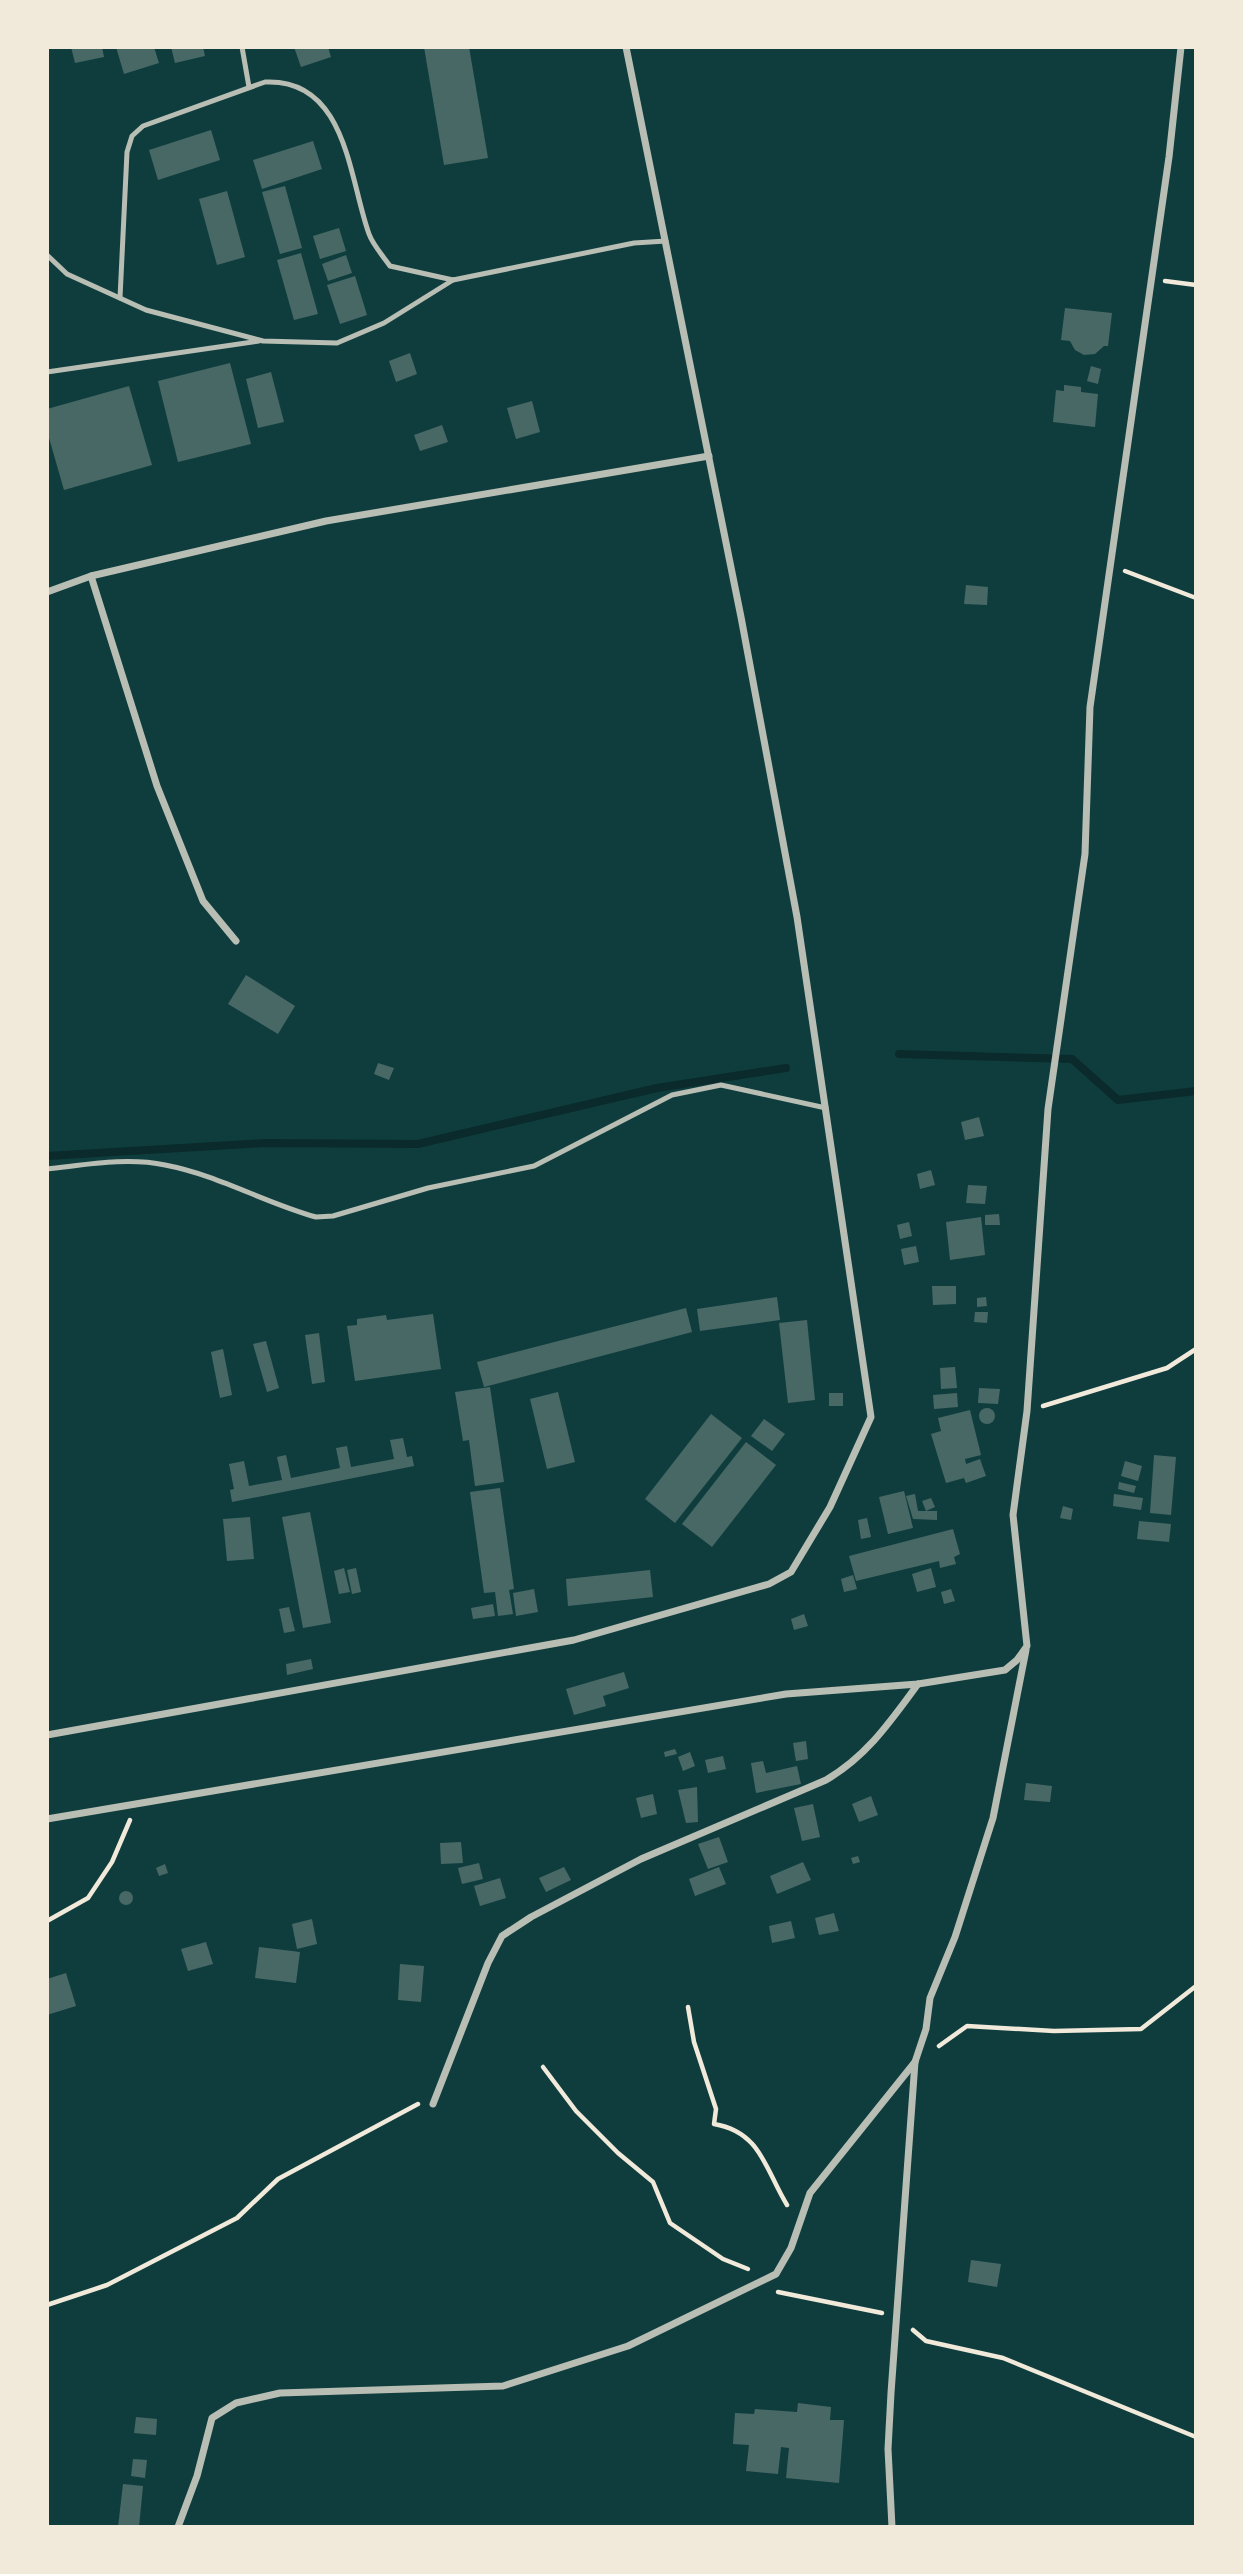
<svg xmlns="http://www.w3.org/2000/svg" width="1243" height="2574" viewBox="0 0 1243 2574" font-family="Manrope,sans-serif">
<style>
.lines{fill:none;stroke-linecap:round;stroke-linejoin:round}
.stream{stroke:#0a2a2b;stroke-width:8}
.building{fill:#486865}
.path{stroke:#f1e9da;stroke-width:4.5}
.service{stroke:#b8beb3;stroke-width:5}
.minor{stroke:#b8beb3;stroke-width:7}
</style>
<rect width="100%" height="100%" fill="#0f3d3e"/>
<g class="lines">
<!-- stream -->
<g class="stream">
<polyline points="899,1054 1072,1059 1118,1100 1196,1091"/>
<polyline points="47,1156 265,1143 418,1144 657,1088 786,1068"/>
</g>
</g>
<!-- building -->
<g class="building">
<polygon points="71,47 102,47 104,57 75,63"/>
<polygon points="116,47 154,47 159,63 124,74"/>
<polygon points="171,47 203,47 205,56 175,63"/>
<polygon points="294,47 328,47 331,57 301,67"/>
<polygon points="424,47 469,47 488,158 444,165"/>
<polygon points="211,130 220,160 158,180 149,150"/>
<polygon points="313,141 322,169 262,189 253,160"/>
<polygon points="285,186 302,248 280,254 262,192"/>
<polygon points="227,191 245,257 217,265 199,199"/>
<polygon points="339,228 346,251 320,259 313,236"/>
<polygon points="301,253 318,314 294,320 277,260"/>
<polygon points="346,255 352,273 328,281 322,264"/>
<polygon points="355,276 367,315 340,324 327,285"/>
<polygon points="1065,308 1112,313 1108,346 1104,346 1095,354 1084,355 1075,350 1070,341 1061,340"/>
<polygon points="410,353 417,374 396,382 389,361"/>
<polygon points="230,363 251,444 178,462 158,381"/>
<polygon points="1091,366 1101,369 1098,384 1087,381"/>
<polygon points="271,372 284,422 258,428 246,379"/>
<polygon points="1064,385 1081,387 1081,392 1098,394 1095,427 1053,422 1056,390 1064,391"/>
<polygon points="129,386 152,465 64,490 47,431 47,409"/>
<polygon points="532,401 540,432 516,439 507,408"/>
<polygon points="442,425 448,442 420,451 414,435"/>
<polygon points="966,585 988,587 987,605 964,604"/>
<polygon points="246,975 295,1006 278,1034 228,1004"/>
<polygon points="378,1063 394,1068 389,1080 374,1074"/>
<polygon points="979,1117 984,1136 965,1140 961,1122"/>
<polygon points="931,1170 935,1185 920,1189 917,1174"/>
<polygon points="968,1185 987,1186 985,1204 966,1203"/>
<polygon points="999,1214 1000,1225 985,1225 985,1215"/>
<polygon points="981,1217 985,1255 950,1260 946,1222"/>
<polygon points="909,1222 912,1236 900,1239 897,1225"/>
<polygon points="916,1246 919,1262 904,1265 901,1249"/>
<polygon points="932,1286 956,1286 956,1304 933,1305"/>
<polygon points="777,1297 780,1320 700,1331 697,1309"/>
<polygon points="986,1297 987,1306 977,1307 977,1298"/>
<polygon points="686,1308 692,1332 484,1387 477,1362"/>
<polygon points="975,1312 988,1312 987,1323 974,1322"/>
<polygon points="433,1314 441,1369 355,1381 347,1326 357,1325 357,1319 386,1315 387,1320"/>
<polygon points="807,1320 815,1400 788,1403 779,1323"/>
<polygon points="319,1333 325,1382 312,1384 305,1335"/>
<polygon points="266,1341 279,1388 267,1392 253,1344"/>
<polygon points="223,1349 232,1395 220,1398 211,1352"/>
<polygon points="955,1367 957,1388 941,1389 940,1368"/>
<polygon points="490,1387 504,1482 475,1486 469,1440 463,1441 455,1392"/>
<polygon points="979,1388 1000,1389 998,1404 978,1403"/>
<polygon points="558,1392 575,1462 547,1469 530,1399"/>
<rect x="829" y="1393" width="14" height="13"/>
<polygon points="957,1393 958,1407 934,1409 933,1395"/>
<circle cx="987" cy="1416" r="8"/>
<polygon points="970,1410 981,1455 965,1459 966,1464 980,1459 986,1476 966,1483 964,1478 946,1483 931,1434 941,1431 938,1418"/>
<polygon points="711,1414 742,1438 675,1523 645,1499"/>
<polygon points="764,1419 785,1434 772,1451 751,1436"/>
<polygon points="403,1438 407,1457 412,1456 414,1466 232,1502 230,1490 234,1489 229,1464 244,1461 249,1486 282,1480 277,1457 286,1455 291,1478 340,1468 336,1448 347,1446 351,1467 394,1459 390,1440"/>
<polygon points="746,1442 776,1465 712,1547 682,1524"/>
<polygon points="1154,1455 1176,1457 1171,1515 1150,1513"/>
<polygon points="1125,1461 1142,1466 1138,1481 1121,1476"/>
<polygon points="1119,1482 1136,1486 1134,1493 1118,1489"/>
<polygon points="500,1488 514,1589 509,1590 513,1614 498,1616 495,1592 484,1593 470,1492"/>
<polygon points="904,1491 913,1528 888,1534 879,1497"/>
<polygon points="915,1494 918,1511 937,1511 937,1520 913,1519 906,1496"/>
<polygon points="1114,1494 1143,1498 1141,1510 1113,1506"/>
<polygon points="931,1498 935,1507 926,1511 922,1501"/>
<polygon points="1063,1506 1073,1509 1071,1520 1060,1518"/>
<polygon points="310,1512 331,1623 303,1628 282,1517"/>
<polygon points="250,1517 254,1559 227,1561 223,1519"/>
<polygon points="867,1518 871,1537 861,1539 858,1520"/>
<polygon points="1139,1521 1171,1524 1169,1542 1137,1539"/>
<polygon points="953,1529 960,1554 954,1557 956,1564 940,1568 939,1561 856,1581 849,1556"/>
<polygon points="344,1568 350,1592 339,1594 334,1571"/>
<polygon points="356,1568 361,1592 352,1594 347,1570"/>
<polygon points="931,1568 936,1587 917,1592 912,1574"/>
<polygon points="650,1570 653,1597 568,1606 566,1579"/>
<polygon points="853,1575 857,1589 844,1592 841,1579"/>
<polygon points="534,1589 538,1612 516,1616 513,1593"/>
<polygon points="951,1589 955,1601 944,1604 941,1592"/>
<polygon points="493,1604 495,1616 473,1619 471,1608"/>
<polygon points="289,1607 295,1631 284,1633 279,1609"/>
<polygon points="804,1614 808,1626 794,1630 791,1619"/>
<polygon points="311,1659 313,1669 287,1675 286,1664"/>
<polygon points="624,1672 629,1688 603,1696 606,1706 574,1715 566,1689"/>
<polygon points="806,1741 808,1759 796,1761 793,1743"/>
<polygon points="675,1749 677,1754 665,1757 664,1752"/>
<polygon points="690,1752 695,1766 683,1771 678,1757"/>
<polygon points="723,1756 726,1769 708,1773 705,1760"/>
<polygon points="763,1761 766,1773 797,1766 801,1784 756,1793 751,1763"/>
<polygon points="1026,1783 1052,1786 1050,1802 1024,1800"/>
<polygon points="697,1787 698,1822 686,1823 678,1790"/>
<polygon points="653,1794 657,1814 641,1818 636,1798"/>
<polygon points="871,1796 878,1815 859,1822 852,1804"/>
<polygon points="813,1804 820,1837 802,1841 794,1808"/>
<polygon points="719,1837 728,1862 708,1869 698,1844"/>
<polygon points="461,1842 463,1863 441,1864 440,1843"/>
<polygon points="858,1856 860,1862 853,1864 851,1858"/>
<polygon points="803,1862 811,1880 777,1894 770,1876"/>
<polygon points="479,1863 483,1879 462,1884 458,1868"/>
<polygon points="165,1864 168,1873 159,1876 156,1868"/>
<polygon points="564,1867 571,1880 546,1892 539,1878"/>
<polygon points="719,1867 726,1884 695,1896 689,1879"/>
<polygon points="500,1878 506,1898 480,1906 474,1886"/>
<circle cx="126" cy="1898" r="7"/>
<polygon points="834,1913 839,1931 819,1935 815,1918"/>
<polygon points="312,1919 317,1944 297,1949 292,1924"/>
<polygon points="791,1921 795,1938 772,1943 769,1926"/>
<polygon points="206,1942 213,1964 188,1971 181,1949"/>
<polygon points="259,1947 300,1952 296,1983 255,1978"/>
<polygon points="400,1964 424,1966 421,2002 398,2000"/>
<polygon points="66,1973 76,2006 47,2015 47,1979"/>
<polygon points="971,2260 1001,2264 997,2287 968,2282"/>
<polygon points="798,2403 831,2407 830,2420 844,2420 839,2483 786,2478 789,2448 781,2447 778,2474 746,2471 749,2445 733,2444 735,2413 754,2414 755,2409 797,2412"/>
<polygon points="136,2417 157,2419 156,2435 134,2433"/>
<polygon points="133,2459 147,2460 145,2478 131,2476"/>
<polygon points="123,2484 143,2486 139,2527 118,2527"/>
</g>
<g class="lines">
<!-- path -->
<g class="path">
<polyline points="1165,281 1196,285"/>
<polyline points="1125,571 1196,598"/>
<polyline points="1043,1406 1167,1368 1196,1349"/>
<polyline points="47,1921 88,1898 112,1862 130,1820"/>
<path d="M 688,2007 L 694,2042 L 716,2109 L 714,2124 C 761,2132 765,2169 787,2205"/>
<polyline points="939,2046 967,2026 1054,2031 1141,2029 1196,1986"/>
<polyline points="543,2067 576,2111 618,2153 653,2182 670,2223 723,2259 748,2269"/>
<polyline points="778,2292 882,2313"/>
<polyline points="47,2305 107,2285 237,2218 278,2179 418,2104"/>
<polyline points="913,2330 926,2341 1003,2358 1196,2437"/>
</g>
<!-- service -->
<g class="service">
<polyline points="242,47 249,87"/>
<polyline points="47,255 67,274 146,310 263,341 337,343 384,323 453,280"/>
<path d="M 120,298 L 127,152 L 132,136 L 143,126 L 265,82 C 347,78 349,179 369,234 C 373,245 383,256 390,266 L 453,280 L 634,243 L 666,241"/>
<polyline points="47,372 259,341"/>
<path d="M 47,1169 C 85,1165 126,1157 165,1165 C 218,1175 265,1203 316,1217 L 333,1216 L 428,1188 L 534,1166 L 672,1095 L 721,1085 L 826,1108"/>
</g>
<!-- minor -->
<g class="minor">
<polyline points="91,576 157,786 203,901 236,941"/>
<polyline points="47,592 91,576 326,521 709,456"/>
<polyline points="47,1735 574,1640 769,1584 791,1572 830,1507 871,1417 797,917 741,617 626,47"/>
<polyline points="47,1819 786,1694 918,1684 1005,1670 1017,1660 1027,1646 1013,1515 1027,1411 1048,1109 1085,854 1090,707 1169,157 1181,47"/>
<path d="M 433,2104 L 488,1963 L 502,1936 L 531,1917 L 641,1859 L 826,1780 C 867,1756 890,1722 918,1684"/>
<polyline points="178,2527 197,2476 212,2418 236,2403 280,2393 503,2386 628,2346 776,2274 791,2248 810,2193 915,2062"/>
<polyline points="892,2527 888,2449 891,2393 915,2062 926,2029 930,1998 955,1937 993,1818 1026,1650"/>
</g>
</g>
<!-- border -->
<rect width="1243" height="2574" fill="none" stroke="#f1e9da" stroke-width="98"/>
</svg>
